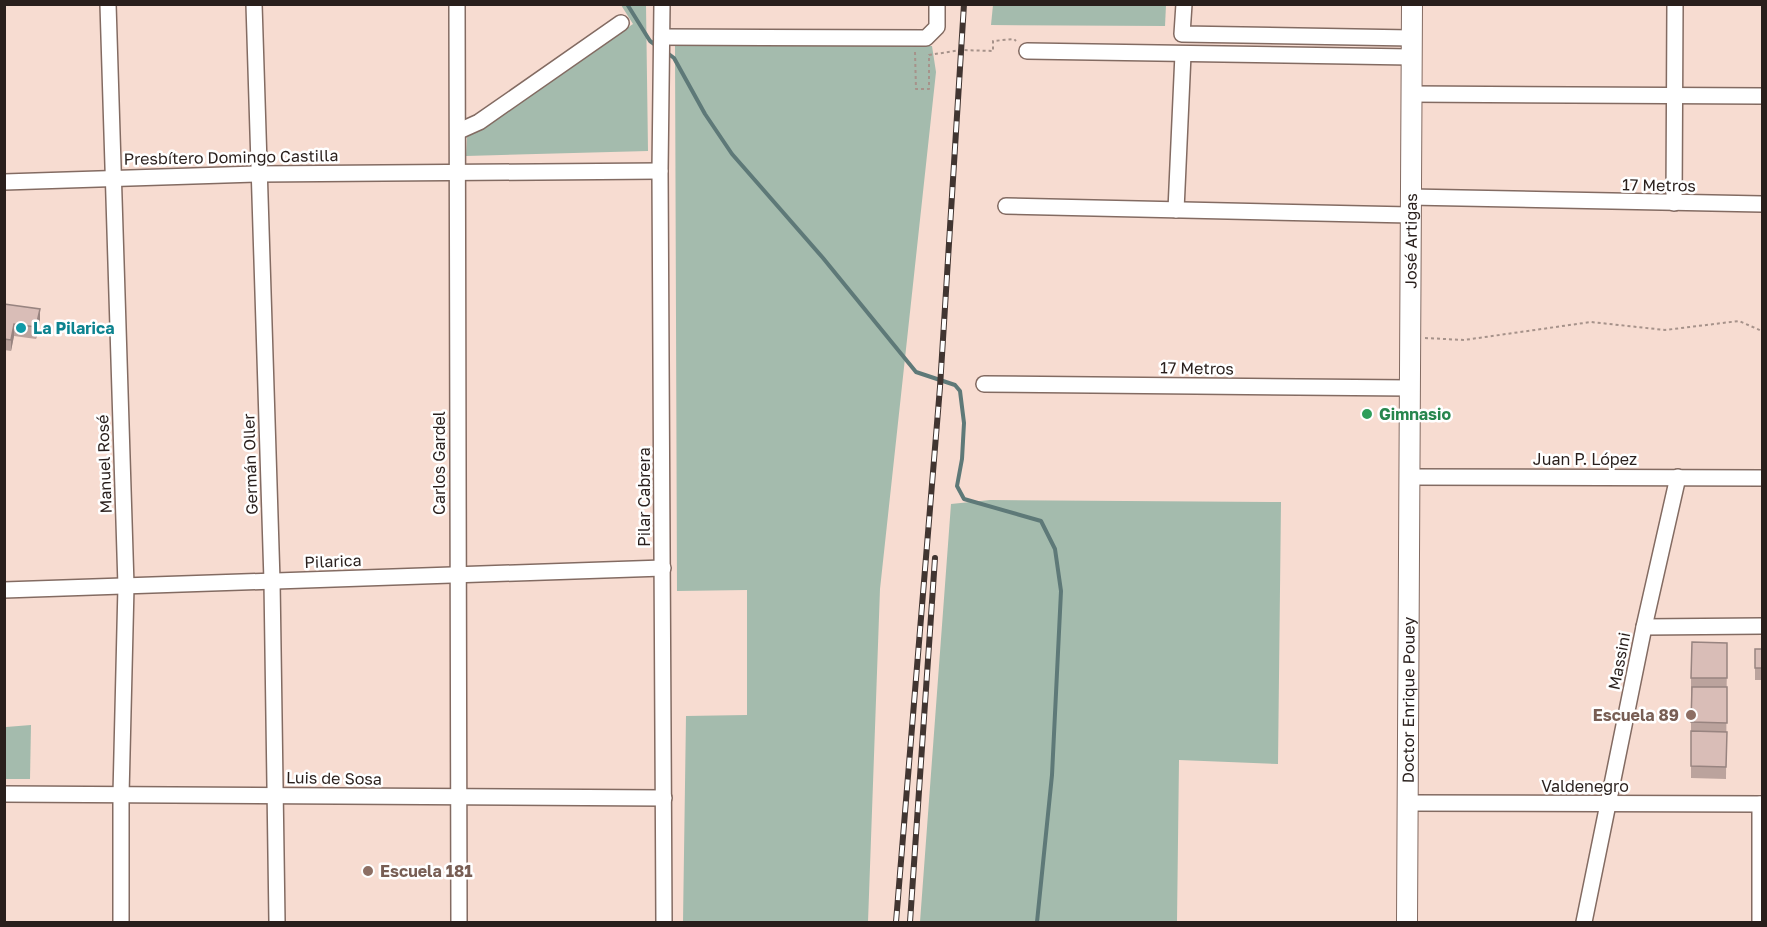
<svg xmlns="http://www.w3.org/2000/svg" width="1767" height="927" viewBox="0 0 1767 927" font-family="'Golos Text',sans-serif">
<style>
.green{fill:#a4bbad}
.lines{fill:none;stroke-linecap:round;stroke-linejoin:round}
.stream{stroke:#5e7978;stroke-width:4}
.minor-casing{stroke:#836b62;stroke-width:18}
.tertiary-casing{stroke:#836b62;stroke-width:22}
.path{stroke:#a6928a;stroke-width:2;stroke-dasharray:3 3;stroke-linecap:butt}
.minor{stroke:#fff;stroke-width:15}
.tertiary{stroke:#fff;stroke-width:20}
.rail-casing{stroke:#413531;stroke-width:6}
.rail{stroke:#fff;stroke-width:4;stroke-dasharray:11;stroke-linecap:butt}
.wall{fill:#bba39d}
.shaded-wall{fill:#988480}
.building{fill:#d9bdb7;stroke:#988480;stroke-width:1.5}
.culture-dot{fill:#0f9aa8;stroke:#fff;stroke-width:2}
.leisure-dot{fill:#2e9e5b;stroke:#fff;stroke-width:2}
.education-dot{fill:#8d6e63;stroke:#fff;stroke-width:2}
.labels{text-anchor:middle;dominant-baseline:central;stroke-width:5;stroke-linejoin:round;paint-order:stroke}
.street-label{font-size:16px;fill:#291f1c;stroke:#fff}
.culture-label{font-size:16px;font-weight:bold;fill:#0d838f;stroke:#fff;text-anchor:start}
.leisure-label{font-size:16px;font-weight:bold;fill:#27864d;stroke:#fff;text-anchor:start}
.education-label{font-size:16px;font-weight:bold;fill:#785e54;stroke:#fff;text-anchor:end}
</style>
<rect width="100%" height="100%" fill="#f7dcd1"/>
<!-- green -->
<g class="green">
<polygon points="621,5 646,5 648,151 466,156 467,137 633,24"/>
<polygon points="993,5 1166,5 1165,26 991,25"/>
<polygon points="675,46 932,46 936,72 880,589 868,922 683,922 686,716 747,715 747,590 677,591"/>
<polygon points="990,500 1281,502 1278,764 1179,760 1177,922 920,922 951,504"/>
<polygon points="31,725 30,779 6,779 6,727"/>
</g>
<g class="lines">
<!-- stream -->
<g class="stream">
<polyline points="627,4 650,41 657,46"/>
<polyline points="666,52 674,58 705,114 732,154 823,258 916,372 955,385 960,391 964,423 962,459 957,486 964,499 1041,521 1055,549 1061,591 1052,775 1037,922"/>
</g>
<defs>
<g id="minor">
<polyline points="108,4 126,586 121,795 121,922"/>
<polyline points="254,4 272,581 277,922"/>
<polyline points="457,4 459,922"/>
<polyline points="662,4 660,171 664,922"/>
<polyline points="1184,4 1182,34 1411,38"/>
<polyline points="662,37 926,38 937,27 937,4"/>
<polyline points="1027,51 1411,57"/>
<polyline points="1411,94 1762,96"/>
<polyline points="459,131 479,122 621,23"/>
<polyline points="4,182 258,174 660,171"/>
<polyline points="1410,197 1762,204"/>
<polyline points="1674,203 1675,4"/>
<polyline points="1006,206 1410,215"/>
<polyline points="1176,210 1183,54"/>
<polyline points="984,384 1410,388"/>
<polyline points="1408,477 1762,478"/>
<polyline points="4,590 663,568"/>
<polyline points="1644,627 1762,626"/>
<polyline points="4,794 664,798"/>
<polyline points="1407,803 1762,804"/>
<polyline points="1760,804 1760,922"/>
<polyline points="1584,922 1644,627 1678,477"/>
</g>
<g id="tertiary">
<path id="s1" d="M 1407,922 L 1412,4"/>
</g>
</defs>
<!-- minor casing -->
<use href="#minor" class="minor-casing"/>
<!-- tertiary casing -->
<use href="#tertiary" class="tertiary-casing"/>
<!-- path -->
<g class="path">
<polyline points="915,52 916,89 929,89 929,55 961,50 993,51 993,41 1014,39 1016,41"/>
<polyline points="1425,338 1464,340 1591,322 1665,330 1739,321 1762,331"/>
</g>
<!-- minor -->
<use href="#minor" class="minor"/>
<!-- tertiary -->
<use href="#tertiary" class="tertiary"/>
<defs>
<g id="rail">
<polyline points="896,922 940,387 964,4"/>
<polyline points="910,922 935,558"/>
</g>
</defs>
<!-- rail casing -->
<use href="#rail" class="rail-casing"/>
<!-- rail -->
<use href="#rail" class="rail"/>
</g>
<!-- wall -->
<g class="wall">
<polygon points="4,304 40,320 36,339 14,336 11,351 4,350"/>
<polygon points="1727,643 1726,779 1691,778 1691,678"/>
<rect x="1755" y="649" width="7" height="31"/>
</g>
<!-- shaded-wall -->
<g class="shaded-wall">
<polygon points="40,309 40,320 36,339 36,327"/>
<polygon points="14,324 14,336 11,351 11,340"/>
</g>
<!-- building -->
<g class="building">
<polygon points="4,304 40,309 36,327 14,324 11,340 4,339"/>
<polygon points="1692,642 1727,643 1727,678 1691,678"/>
<rect x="1755" y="649" width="7" height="19"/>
<polygon points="1692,687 1727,687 1727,723 1691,722"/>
<polygon points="1691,731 1727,732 1726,767 1691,766"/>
</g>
<!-- markers -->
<circle class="culture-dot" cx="21" cy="328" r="6"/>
<circle class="leisure-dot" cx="1367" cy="414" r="6"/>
<g class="education-dot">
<circle cx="1691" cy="715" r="6"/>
<circle cx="368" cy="871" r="6"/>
</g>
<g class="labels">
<!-- street labels -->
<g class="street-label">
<text transform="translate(231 157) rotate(-1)">Presbítero Domingo Castilla</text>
<text transform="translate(1659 185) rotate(1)">17 Metros</text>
<text stroke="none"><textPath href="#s1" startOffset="681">José Artigas</textPath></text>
<text transform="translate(1197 368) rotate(1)">17 Metros</text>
<text x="1585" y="459">Juan P. López</text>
<text transform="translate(439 463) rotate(-90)">Carlos Gardel</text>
<text transform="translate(104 464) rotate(-92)">Manuel Rosé</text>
<text transform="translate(250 464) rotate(-92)">Germán Oller</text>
<text transform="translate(644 497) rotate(-90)">Pilar Cabrera</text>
<text transform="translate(333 561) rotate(-2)">Pilarica</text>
<text transform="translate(1619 661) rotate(-79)">Massini</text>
<text stroke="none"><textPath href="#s1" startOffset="222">Doctor Enrique Pouey</textPath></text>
<text transform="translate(334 778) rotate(1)">Luis de Sosa</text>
<text x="1585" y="786">Valdenegro</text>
</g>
<!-- culture labels -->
<g class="culture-label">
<text x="33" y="328">La Pilarica</text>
</g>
<!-- leisure labels -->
<g class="leisure-label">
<text x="1379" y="414">Gimnasio</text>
</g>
<!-- education labels -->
<g class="education-label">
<text x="1679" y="715">Escuela 89</text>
<text x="380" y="871" text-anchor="start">Escuela 181</text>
</g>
</g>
<!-- border -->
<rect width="1767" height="927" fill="none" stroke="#291f1c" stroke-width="12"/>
</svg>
